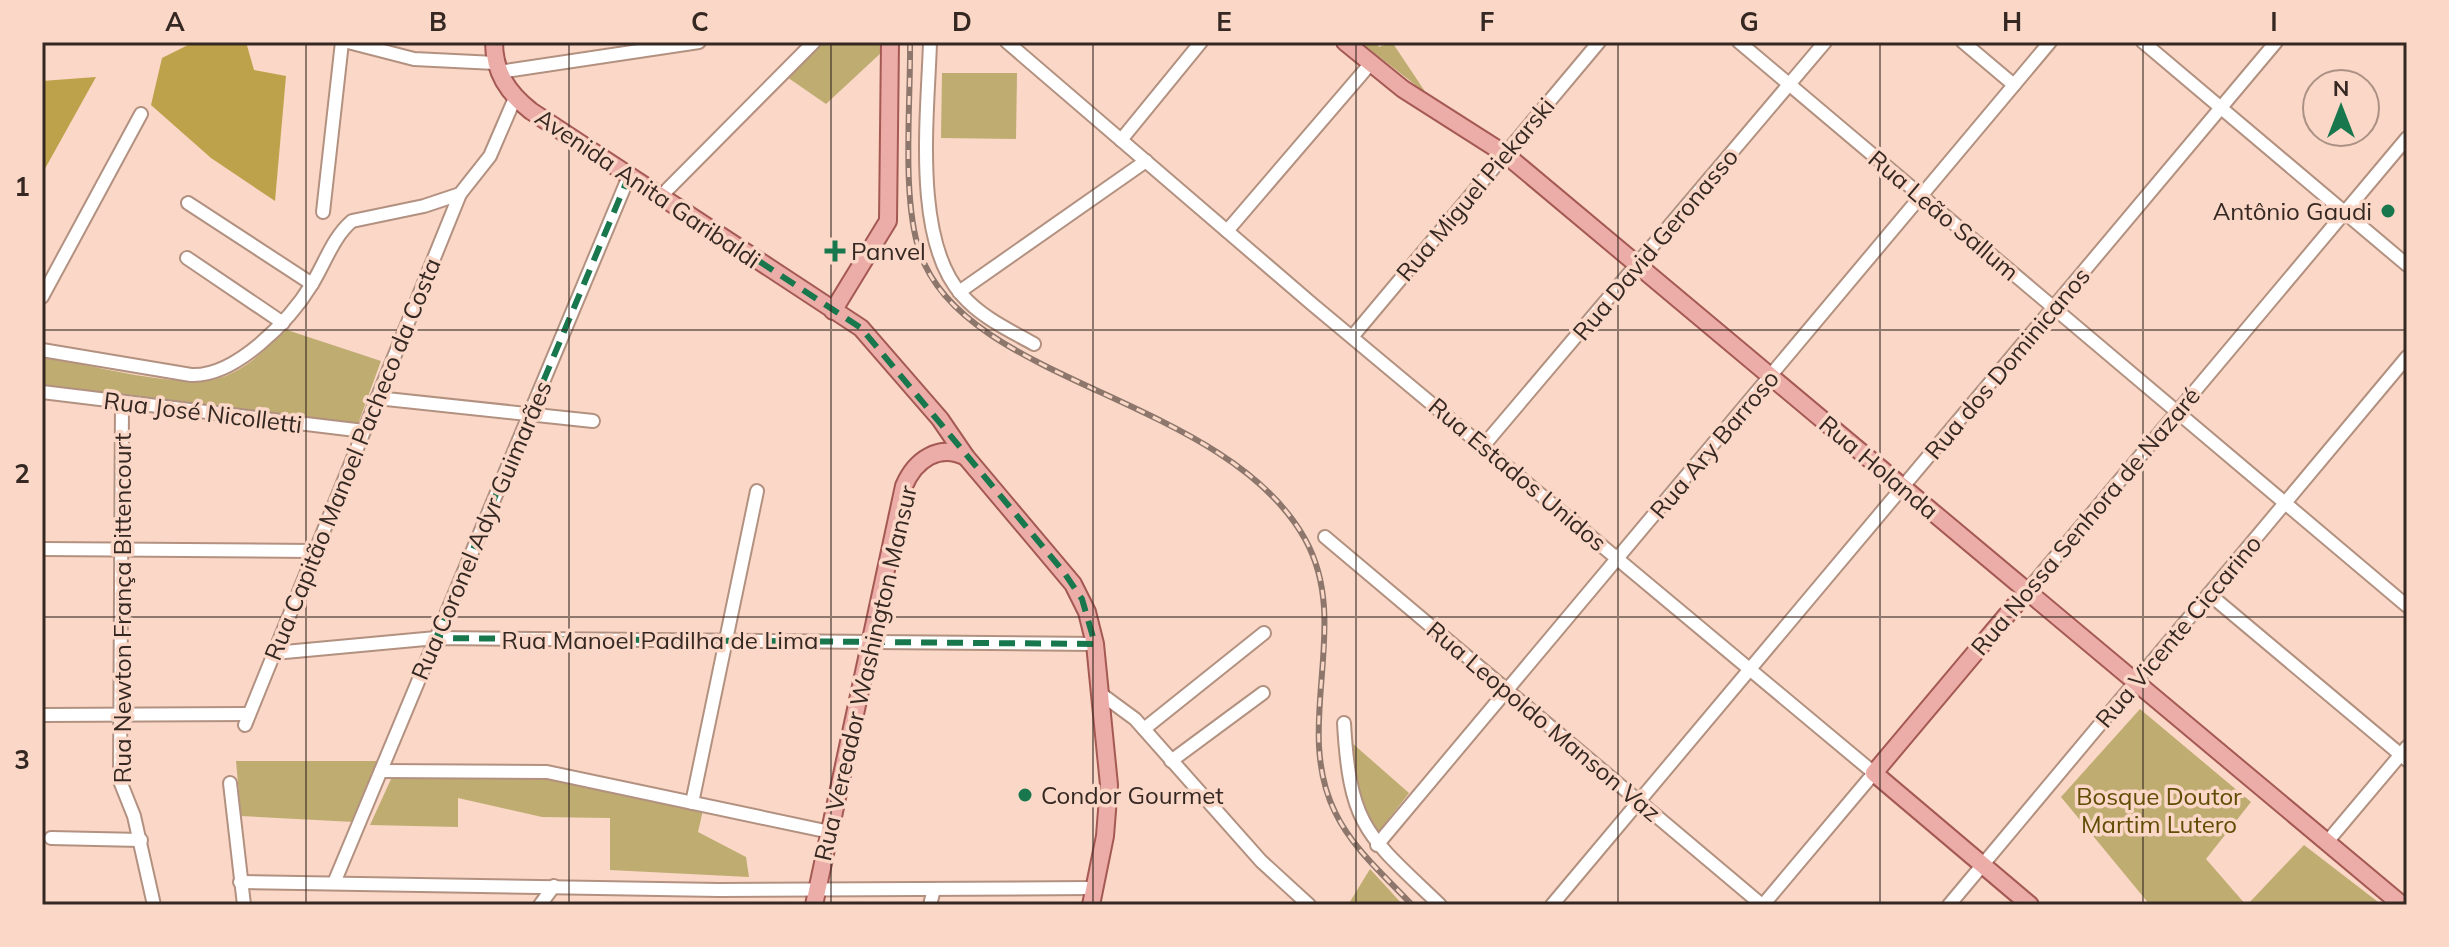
<svg xmlns="http://www.w3.org/2000/svg" width="2449" height="947" viewBox="0 0 2449 947" font-family="Mulish,sans-serif">
<style>
.green{fill:#bfac71}
.forest{fill:#bea24b}
.lines{fill:none;stroke-linecap:round;stroke-linejoin:round}
.minor-casing{stroke:#b29181;stroke-width:16}
.major-casing{stroke:#a45953;stroke-width:20}
.minor{stroke:#fff;stroke-width:12}
.major{stroke:#ecaca7;stroke-width:16}
.rail-casing{stroke:#8d766b;stroke-width:6}
.rail{stroke:#fad7c6;stroke-width:3;stroke-dasharray:9;stroke-linecap:butt}
.marked{fill:none;stroke:#19774d;stroke-width:6;stroke-dasharray:16 10;stroke-linejoin:round}
.grid{fill:none;stroke:#352822;stroke-width:2;stroke-opacity:0.55}
.poi-dot{fill:#19774d;stroke:#fad7c6;stroke-width:3}
.labels{text-anchor:middle;dominant-baseline:central;stroke-width:7;stroke-linejoin:round;paint-order:stroke}
.street-label{font-size:24px;fill:#352822;stroke:#fad7c6}
.poi-label{font-size:24px;fill:#352822;stroke:#fad7c6;text-anchor:start}
.park-label{font-size:24px;fill:#604d06;stroke:#fad7c6}
.neatline{fill:none;stroke:#352822;stroke-width:3}
.grid-label{font-size:26px;text-anchor:middle;font-weight:bold;fill:#352822}
</style>
<rect width="100%" height="100%" fill="#fad7c6"/>
<!-- green -->
<g class="green">
<polygon points="823,42 882,42 883,51 826,104 787,77"/>
<polygon points="1360,42 1376,42 1379,47 1392,42 1426,93"/>
<polygon points="942,73 1017,73 1016,139 941,138"/>
<path d="M 284,329 L 381,361 L 358,424 L 42,385 L 42,356 C 86,364 181,390 220,378 C 247,369 266,350 284,329 Z"/>
<polygon points="2140,709 2251,802 2206,859 2246,905 2150,905 2061,797"/>
<path d="M 1352,743 L 1409,793 L 1377,834 C 1361,805 1354,777 1352,743 Z"/>
<polygon points="236,761 380,761 354,822 241,816"/>
<polygon points="392,777 546,778 703,810 698,832 746,857 749,877 610,870 610,818 542,817 458,798 458,827 370,825"/>
<polygon points="2304,845 2382,905 2247,905"/>
<polygon points="1370,869 1403,905 1348,905"/>
</g>
<!-- forest -->
<g class="forest">
<polygon points="194,42 246,42 254,70 286,76 275,201 211,158 151,105 162,58"/>
<polygon points="96,77 42,174 42,81"/>
</g>
<g class="lines">
<defs>
<g id="minor">
<polyline points="348,42 414,59 495,63"/>
<path d="M 930,42 C 928,113 912,240 962,295 C 981,317 1009,330 1034,344"/>
<polyline points="1007,42 1312,304 1874,773 1763,905"/>
<polyline points="1739,42 2407,606"/>
<polyline points="1963,42 2014,85"/>
<polyline points="2143,42 2407,265"/>
<polyline points="499,72 699,42"/>
<polyline points="1121,140 1201,42"/>
<polyline points="660,197 814,42"/>
<polyline points="188,203 312,284"/>
<polyline points="323,212 342,42"/>
<polyline points="1227,231 1371,63"/>
<polyline points="187,258 283,323"/>
<polyline points="959,292 1146,161"/>
<polyline points="42,297 141,114"/>
<polyline points="1352,337 1599,42"/>
<path d="M 42,350 L 191,375 C 236,377 290,320 312,284 C 325,263 333,237 352,221 L 424,206 L 460,194 L 490,156 L 515,98"/>
<polyline points="42,392 364,431"/>
<polyline points="377,398 593,421"/>
<polyline points="122,402 120,781 134,816 154,905"/>
<polyline points="1484,445 1825,42"/>
<polyline points="1325,537 1762,905"/>
<polyline points="42,549 315,551"/>
<polyline points="2027,591 2407,138"/>
<polyline points="2209,594 2407,760"/>
<polyline points="274,653 436,638 1095,644"/>
<polyline points="1101,694 1135,719 1261,861 1309,905"/>
<polyline points="42,715 249,714"/>
<path d="M 1344,723 C 1350,828 1367,835 1440,905"/>
<polyline points="245,725 460,194"/>
<polyline points="1144,729 1264,633"/>
<polyline points="1171,761 1263,693"/>
<polyline points="381,771 547,772 830,832"/>
<polyline points="230,783 244,905"/>
<polyline points="692,803 757,491"/>
<polyline points="51,838 141,840"/>
<polyline points="2327,842 2407,747"/>
<polyline points="1377,845 2050,42"/>
<polyline points="240,882 719,890 1094,888"/>
<polyline points="334,883 629,176"/>
<polyline points="540,905 554,886"/>
<polyline points="930,905 934,889"/>
<polyline points="1552,905 2276,42"/>
<polyline points="1949,905 2407,357"/>
</g>
<g id="major">
<path d="M 494,42 C 494,72 508,93 531,111 L 861,328 L 940,419 L 966,457 L 1073,584 L 1087,612 L 1095,644 L 1109,785 L 1105,836 L 1091,905"/>
<polyline points="1345,42 1403,89 1505,154 2402,905"/>
<polyline points="833,311 888,221 890,42"/>
<polyline points="2027,591 1874,773 2030,905"/>
<path d="M 814,905 L 904,486 C 915,460 939,443 966,457"/>
</g>
</defs>
<!-- minor casing -->
<use href="#minor" class="minor-casing"/>
<!-- major casing -->
<use href="#major" class="major-casing"/>
<!-- minor -->
<use href="#minor" class="minor"/>
<!-- major -->
<use href="#major" class="major"/>
<defs>
<path id="rail" d="M 910,42 C 911,102 901,198 920,253 C 966,385 1225,396 1305,539 C 1353,625 1292,725 1335,812 C 1352,848 1385,876 1412,905"/>
</defs>
<!-- rail casing -->
<use href="#rail" class="rail-casing"/>
<!-- rail -->
<use href="#rail" class="rail"/>
</g>
<!-- marked area -->
<path class="marked" d="M 629,176 L 861,328 L 1063,571 L 1082,599 L 1095,644 L 436,638 Z"/>
<!-- grid -->
<path class="grid" d="M 306,42 L 306,905M 569,42 L 569,905M 831,42 L 831,905M 1093,42 L 1093,905M 1356,42 L 1356,905M 1618,42 L 1618,905M 1880,42 L 1880,905M 2143,42 L 2143,905M 42,330 L 2407,330M 42,617 L 2407,617"/>
<!-- markers -->
<g class="poi-dot">
<circle cx="2388" cy="211" r="8"/>
<path d="M831 239h8v8h8v8h-8v8h-8v-8h-8v-8h8z"/>
<circle cx="1025" cy="795" r="8"/>
</g>
<g class="labels">
<!-- street labels -->
<g class="street-label">
<text transform="translate(648 188) rotate(34)">Avenida Anita Garibaldi</text>
<text transform="translate(1475 189) rotate(-50)">Rua Miguel Piekarski</text>
<text transform="translate(1944 215) rotate(40)">Rua Leão Sallum</text>
<text transform="translate(1655 244) rotate(-50)">Rua David Geronasso</text>
<text transform="translate(2007 363) rotate(-50)">Rua dos Dominicanos</text>
<text transform="translate(203 412) rotate(7)">Rua José Nicolletti</text>
<text transform="translate(1714 444) rotate(-50)">Rua Ary Barroso</text>
<text transform="translate(352 459) rotate(-68)">Rua Capitão Manoel Pacheco da Costa</text>
<text transform="translate(1879 467) rotate(40)">Rua Holanda</text>
<text transform="translate(1518 474) rotate(40)">Rua Estados Unidos</text>
<text transform="translate(2085 521) rotate(-50)">Rua Nossa Senhora de Nazaré</text>
<text transform="translate(481 530) rotate(-67)">Rua Coronel Adyr Guimarães</text>
<text transform="translate(122 608) rotate(-90)">Rua Newton França Bittencourt</text>
<text transform="translate(2178 631) rotate(-50)">Rua Vicente Ciccarino</text>
<text x="660" y="640">Rua Manoel Padilha de Lima</text>
<text transform="translate(865 673) rotate(-77)">Rua Vereador Washington Mansur</text>
<text transform="translate(1544 721) rotate(40)">Rua Leopoldo Manson Vaz</text>
</g>
<!-- poi labels -->
<g class="poi-label">
<text x="2372" y="211" text-anchor="end">Antônio Gaudi</text>
<text x="851" y="251">Panvel</text>
<text x="1041" y="795">Condor Gourmet</text>
</g>
<!-- park labels -->
<g class="park-label">
<text x="2159" y="796">Bosque Doutor<tspan x="2159" dy="28">Martim Lutero</tspan></text>
</g>
</g>
<!-- border -->
<rect width="2449" height="947" fill="none" stroke="#fad7c6" stroke-width="88"/>
<!-- north arrow -->
<g transform="translate(2341 108)"><circle r="38" fill="#fad7c6" stroke="#ab9184" stroke-width="2"/>
<path d="M0-6L14 30L0 20L-14 30Z" fill="#19774d"/>
<text y="-12" font-size="22" font-weight="bold" text-anchor="middle" fill="#352822">N</text>
</g>
<rect x="44" y="44" width="2361" height="859" class="neatline"/>
<g class="grid-label">
<text x="175" y="31">A</text>
<text x="438" y="31">B</text>
<text x="700" y="31">C</text>
<text x="962" y="31">D</text>
<text x="1224" y="31">E</text>
<text x="1487" y="31">F</text>
<text x="1749" y="31">G</text>
<text x="2012" y="31">H</text>
<text x="2274" y="31">I</text>
<text x="22" y="196">1</text>
<text x="22" y="483">2</text>
<text x="22" y="769">3</text>
</g>
</svg>
